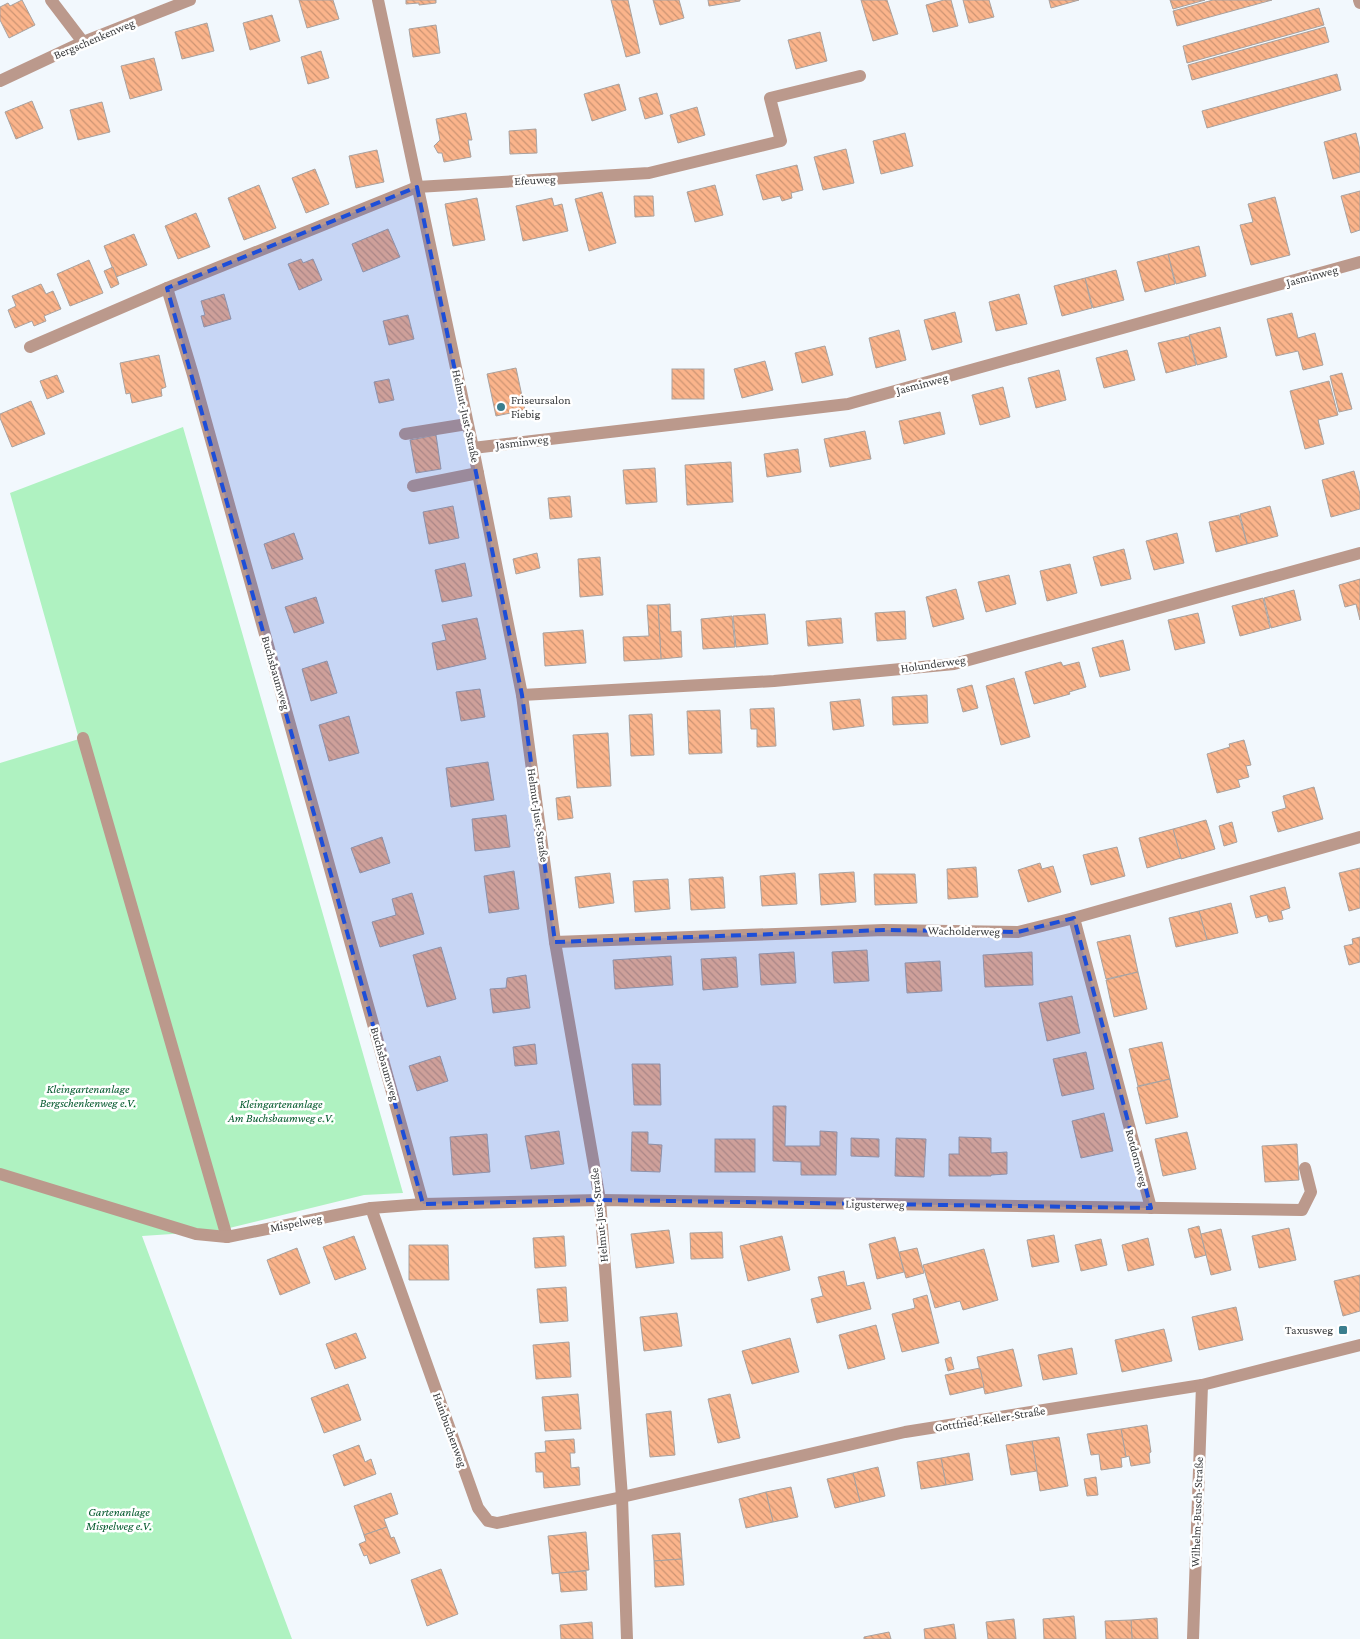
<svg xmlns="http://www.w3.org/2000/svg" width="1360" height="1639" viewBox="0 0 1360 1639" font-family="'Crimson Pro',serif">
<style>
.garden{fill:#aff2c1}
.building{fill:url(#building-back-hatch);stroke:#a9a29f}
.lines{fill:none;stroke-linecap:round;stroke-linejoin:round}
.minor{stroke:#bb998c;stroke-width:12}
.marked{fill:#1d4ed8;fill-opacity:0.2;stroke:#1d4ed8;stroke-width:4;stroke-dasharray:10 6;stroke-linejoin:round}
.poi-dot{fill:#3b7e8e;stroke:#fff;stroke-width:2}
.labels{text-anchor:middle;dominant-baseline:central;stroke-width:5;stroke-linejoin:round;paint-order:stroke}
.street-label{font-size:12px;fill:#393b3d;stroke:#fff}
.poi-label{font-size:12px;fill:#393b3d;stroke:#fff;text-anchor:start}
.park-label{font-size:12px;font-style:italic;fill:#04592d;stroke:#fff}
</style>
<defs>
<pattern id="building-back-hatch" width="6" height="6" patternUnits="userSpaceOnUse" patternTransform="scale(1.25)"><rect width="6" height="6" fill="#fbb48b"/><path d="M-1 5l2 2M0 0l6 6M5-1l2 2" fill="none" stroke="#cc9473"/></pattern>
</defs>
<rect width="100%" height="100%" fill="#f2f8fd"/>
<!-- garden -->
<polygon class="garden" points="183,427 403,1193 364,1195 217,1231 142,1236 292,1639 0,1639 0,763 79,739 10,493"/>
<!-- building -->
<g class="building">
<polygon points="22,0 35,25 9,38 0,20 0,7 8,3 10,6"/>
<polygon points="299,0 333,0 339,19 307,28"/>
<polygon points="406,0 436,0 436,3 419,5 419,3 406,4"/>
<polygon points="611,0 628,0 640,53 626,57"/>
<polygon points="653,0 679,0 684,18 660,25"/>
<polygon points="708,0 740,0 740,1 709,6"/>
<polygon points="861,0 887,0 898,34 873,41"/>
<polygon points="944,0 951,0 958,26 933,32 926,5"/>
<polygon points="963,0 989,0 994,17 969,23"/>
<polygon points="1049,0 1079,0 1051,8"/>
<polygon points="1170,0 1205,0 1173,9"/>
<polygon points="1213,0 1272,0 1177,26 1173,11"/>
<polygon points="1319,8 1324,25 1187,63 1183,46"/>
<polygon points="272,15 280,41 250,50 243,23"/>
<polygon points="207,23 214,51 182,59 175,32"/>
<polygon points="436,25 440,53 413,57 409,29"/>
<polygon points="1325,27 1329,42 1192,80 1188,65"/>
<polygon points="820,32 827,61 796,69 788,40"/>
<polygon points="321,51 329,78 308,84 301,57"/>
<polygon points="154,58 162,90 130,99 121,66"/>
<polygon points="1337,74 1341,90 1207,128 1202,111"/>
<polygon points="619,84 626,110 592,121 584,94"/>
<polygon points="657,93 663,114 645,119 639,98"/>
<polygon points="32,101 43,128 16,139 5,112"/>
<polygon points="102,102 110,132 78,140 70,110"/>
<polygon points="697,107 705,135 678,143 670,115"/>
<polygon points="466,113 472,140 468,140 471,157 444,162 442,153 438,153 434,146 440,140 436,119"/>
<polygon points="536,129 537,153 510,154 509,131"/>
<polygon points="905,133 913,166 881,174 873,141"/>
<polygon points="1356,133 1360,150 1360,172 1333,179 1324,142"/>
<polygon points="846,149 854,183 823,190 814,157"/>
<polygon points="377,150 384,182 356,188 349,156"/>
<polygon points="797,165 803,190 791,193 792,198 782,201 780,196 763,200 756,175"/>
<polygon points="315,169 329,204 306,213 292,178"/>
<polygon points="259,185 276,228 244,240 228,198"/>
<polygon points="715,185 723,215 695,222 687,192"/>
<polygon points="1360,191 1360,230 1351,233 1341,196"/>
<polygon points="602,192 616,243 589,251 575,199"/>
<polygon points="634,196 653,196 654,216 635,217"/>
<polygon points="1275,197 1290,255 1251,265 1240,225 1253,222 1248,204"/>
<polygon points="477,198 485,240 453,246 445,204"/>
<polygon points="552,198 554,206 562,204 568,231 523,241 516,206"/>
<polygon points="196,213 210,247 178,259 165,226"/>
<polygon points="388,229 400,257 363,272 352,244"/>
<polygon points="134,234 147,265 116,277 104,246"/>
<polygon points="1199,246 1206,276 1176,284 1168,254"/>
<polygon points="1168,254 1175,284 1145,292 1137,262"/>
<polygon points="301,259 303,263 313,259 322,280 299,290 288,264"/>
<polygon points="89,260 103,293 70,306 57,274"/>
<polygon points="113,267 119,284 111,288 104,271"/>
<polygon points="1116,270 1124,300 1093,308 1085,278"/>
<polygon points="1085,278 1092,308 1062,316 1054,286"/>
<polygon points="41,284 46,294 53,291 61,309 44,316 46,321 34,326 32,321 15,328 8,310 16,306 12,296"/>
<polygon points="224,294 231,319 204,327 201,316 205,315 201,301"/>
<polygon points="1019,294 1027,324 996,331 989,302"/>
<polygon points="955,312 962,342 932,350 924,320"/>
<polygon points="1292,313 1298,338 1315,333 1323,365 1303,370 1298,351 1276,356 1267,319"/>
<polygon points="408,315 414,339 389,345 383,321"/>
<polygon points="1220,327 1227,357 1197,365 1189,335"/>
<polygon points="899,330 906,360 876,368 869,338"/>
<polygon points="1189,336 1196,365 1166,373 1158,343"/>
<polygon points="825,346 833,375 802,383 795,353"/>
<polygon points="1127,350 1135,380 1104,388 1096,358"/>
<polygon points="159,355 166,387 161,389 162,396 132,403 130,393 126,394 120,363"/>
<polygon points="765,361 773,390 742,398 734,369"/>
<polygon points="516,368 525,410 496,416 487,374"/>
<rect x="672" y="369" width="32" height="30"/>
<polygon points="1059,370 1066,400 1036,408 1028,378"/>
<polygon points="1342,373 1352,409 1339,412 1330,376"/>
<polygon points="57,375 64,392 47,399 40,381"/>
<polygon points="389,379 394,400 379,403 374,382"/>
<polygon points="1329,381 1338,415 1318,420 1324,444 1305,449 1290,391"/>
<polygon points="1003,387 1010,417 980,425 972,395"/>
<polygon points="31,401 45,434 12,447 0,418 0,414"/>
<polygon points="940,412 945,434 904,444 899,421"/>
<polygon points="865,431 871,459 830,467 824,439"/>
<polygon points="436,435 441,469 416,473 410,440"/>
<polygon points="798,449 801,472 767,477 764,454"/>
<polygon points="731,462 733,502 687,505 685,465"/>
<polygon points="655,468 657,502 626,504 623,470"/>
<polygon points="1354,471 1360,494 1360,509 1331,517 1322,480"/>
<polygon points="570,496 572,517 550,519 548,498"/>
<polygon points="453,506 459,538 429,544 423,512"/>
<polygon points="1270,506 1278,536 1247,544 1240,514"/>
<polygon points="1239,515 1247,544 1216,552 1209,522"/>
<polygon points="294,533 303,559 272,569 264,544"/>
<polygon points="1177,533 1184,563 1154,570 1146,541"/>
<polygon points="1124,549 1131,579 1101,586 1093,557"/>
<polygon points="537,553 540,568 516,574 513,559"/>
<polygon points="600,557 603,595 580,597 578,559"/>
<polygon points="465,563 472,596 442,602 435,570"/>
<polygon points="1070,564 1077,593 1047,601 1040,571"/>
<polygon points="1009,575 1016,604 986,612 978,582"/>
<polygon points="1360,579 1360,620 1356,604 1345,607 1339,585"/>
<polygon points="956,589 964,619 933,627 926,597"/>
<polygon points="1294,590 1301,620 1271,628 1264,598"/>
<polygon points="316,597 324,623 294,633 285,607"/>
<polygon points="1263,598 1270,628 1240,636 1232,606"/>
<polygon points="670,604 671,632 681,631 682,657 661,659 658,605"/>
<polygon points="647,605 658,605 661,659 624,661 623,637 649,636"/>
<polygon points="905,611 906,639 877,641 875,613"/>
<polygon points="1198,613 1205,643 1175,650 1168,620"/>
<polygon points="765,614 768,644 736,647 733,616"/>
<polygon points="732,616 735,647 703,649 701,619"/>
<polygon points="477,618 486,659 437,670 432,643 446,640 442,625"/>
<polygon points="841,618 843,643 808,646 806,621"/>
<polygon points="583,630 586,663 545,666 543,633"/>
<polygon points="1123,640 1130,670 1100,677 1092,648"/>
<polygon points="327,661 337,693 311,701 302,669"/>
<polygon points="1061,662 1063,666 1079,662 1086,687 1069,692 1070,694 1034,704 1025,672"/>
<polygon points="1014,678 1030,737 1001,745 986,686"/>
<polygon points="972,685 978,708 963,712 957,689"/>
<polygon points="480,689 485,717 461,721 456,692"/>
<polygon points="927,695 928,723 893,725 892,697"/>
<polygon points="860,699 864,726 833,730 830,702"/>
<polygon points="774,708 776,746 757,747 757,729 751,729 750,709"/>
<polygon points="720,710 722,753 689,754 687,711"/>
<polygon points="652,714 654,755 631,756 629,715"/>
<polygon points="349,716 359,753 329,761 319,725"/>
<polygon points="608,733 611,786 577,788 573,735"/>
<polygon points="1244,740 1251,765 1246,766 1249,777 1238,780 1240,787 1217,793 1207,754 1230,747 1229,744"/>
<polygon points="488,762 494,800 451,807 446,768"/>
<polygon points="1314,787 1323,819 1278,832 1272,812 1286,808 1283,796"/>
<polygon points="570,796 573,818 558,820 556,798"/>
<polygon points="506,815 510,847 475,851 472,819"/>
<polygon points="1206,820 1215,849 1181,859 1173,829"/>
<polygon points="1232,822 1237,842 1224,846 1219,826"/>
<polygon points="1173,829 1181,858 1147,868 1139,838"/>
<polygon points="382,837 390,863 360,873 351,848"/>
<polygon points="1117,847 1125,876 1091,885 1083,855"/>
<polygon points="1040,863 1042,869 1053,866 1061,892 1028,902 1018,870"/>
<polygon points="976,867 978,897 948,899 947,869"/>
<polygon points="1360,868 1360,908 1349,911 1339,873"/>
<polygon points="514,871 519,909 489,913 484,876"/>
<polygon points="854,872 856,902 821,905 819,874"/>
<polygon points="610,873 614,903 579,908 575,877"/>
<polygon points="795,873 797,904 762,906 760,876"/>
<polygon points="874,874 915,874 917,903 875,905"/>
<polygon points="723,877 725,908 691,910 689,879"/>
<polygon points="668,879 670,909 635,912 633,881"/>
<polygon points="1285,887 1290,908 1281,911 1283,919 1269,922 1267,915 1256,918 1250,896"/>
<polygon points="412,893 424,934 380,947 372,922 396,915 392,899"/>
<polygon points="1231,903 1238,933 1207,940 1199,911"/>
<polygon points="1199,911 1207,940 1176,947 1169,918"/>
<polygon points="1130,935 1138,972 1106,979 1097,942"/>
<polygon points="1360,937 1360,962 1349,965 1344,946 1353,944 1352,939"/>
<polygon points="441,947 456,999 427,1007 413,955"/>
<polygon points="867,950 869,981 834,983 832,952"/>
<polygon points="794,952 796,983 761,985 759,954"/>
<polygon points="1032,952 1033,985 985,987 983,955"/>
<polygon points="671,956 673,985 615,989 613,960"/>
<polygon points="736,957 738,987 703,990 701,959"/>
<polygon points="940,961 942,991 907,993 905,963"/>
<polygon points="1138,972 1147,1009 1114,1017 1106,980"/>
<polygon points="526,975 530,1008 493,1013 490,989 506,988 507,978"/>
<polygon points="1072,996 1080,1033 1047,1041 1039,1003"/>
<polygon points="1162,1042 1170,1079 1138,1086 1129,1049"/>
<polygon points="535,1044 537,1064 515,1066 513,1047"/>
<polygon points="1086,1052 1094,1089 1062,1096 1053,1059"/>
<polygon points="440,1056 448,1081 417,1091 409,1066"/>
<polygon points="632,1064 660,1064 661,1105 634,1105"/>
<polygon points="1170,1079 1178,1117 1146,1124 1137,1087"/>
<polygon points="773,1106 786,1106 785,1146 820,1146 820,1131 837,1132 836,1175 801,1175 801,1162 773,1161"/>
<polygon points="1104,1113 1113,1151 1081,1158 1072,1121"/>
<polygon points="559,1131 564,1164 531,1169 525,1136"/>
<polygon points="632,1132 648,1132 648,1144 662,1145 660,1172 631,1171"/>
<polygon points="1187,1132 1196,1169 1163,1176 1155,1139"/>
<polygon points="487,1134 490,1172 453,1175 450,1137"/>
<polygon points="959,1137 991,1138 991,1153 1007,1152 1007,1174 991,1175 991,1176 949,1176 949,1154 959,1154"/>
<polygon points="851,1138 879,1139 879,1157 851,1156"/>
<polygon points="896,1138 926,1139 924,1177 895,1176"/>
<rect x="715" y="1139" width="40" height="33"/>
<polygon points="1297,1144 1299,1180 1265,1182 1262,1146"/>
<polygon points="1199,1226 1206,1255 1195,1258 1188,1229"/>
<polygon points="1289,1228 1296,1260 1259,1268 1252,1236"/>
<polygon points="1221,1229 1231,1270 1211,1275 1201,1234"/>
<polygon points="669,1230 674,1263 636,1268 631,1234"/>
<polygon points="722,1232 723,1258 691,1259 690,1233"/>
<polygon points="1054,1235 1059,1262 1032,1267 1027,1240"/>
<polygon points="354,1236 366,1269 335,1280 323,1247"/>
<polygon points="564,1236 566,1266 535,1268 533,1238"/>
<polygon points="782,1236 790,1270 748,1281 740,1246"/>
<polygon points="895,1237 904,1272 877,1279 869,1244"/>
<polygon points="1148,1238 1154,1265 1128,1271 1122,1245"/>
<polygon points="1101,1239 1107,1265 1081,1271 1075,1245"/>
<polygon points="409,1245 448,1245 449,1280 409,1280"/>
<polygon points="297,1248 310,1283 280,1295 267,1260"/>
<polygon points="917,1248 924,1273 906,1278 899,1252"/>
<polygon points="984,1249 998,1300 963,1310 960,1301 935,1308 923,1265"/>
<polygon points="844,1271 847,1286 864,1282 871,1309 817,1323 811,1299 823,1296 818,1277"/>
<polygon points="1360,1275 1360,1311 1343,1316 1334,1281"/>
<polygon points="566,1287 568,1321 540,1323 537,1289"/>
<polygon points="927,1295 939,1343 902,1352 892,1314 915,1308 913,1299"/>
<polygon points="1236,1307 1243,1340 1199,1350 1192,1317"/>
<polygon points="677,1313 682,1346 644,1351 640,1317"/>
<polygon points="876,1325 885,1359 848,1369 839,1335"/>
<polygon points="1164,1329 1172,1361 1122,1372 1115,1340"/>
<polygon points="356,1333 366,1358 335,1369 326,1344"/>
<polygon points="790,1338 799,1372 752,1384 742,1351"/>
<polygon points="569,1342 571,1377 536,1379 533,1345"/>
<polygon points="1072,1348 1077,1374 1043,1380 1038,1355"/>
<polygon points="1013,1349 1022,1386 985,1394 977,1357"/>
<polygon points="951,1357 954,1369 948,1371 945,1359"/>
<polygon points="980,1368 984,1387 950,1395 945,1375"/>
<polygon points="348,1384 361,1420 324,1433 311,1398"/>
<polygon points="578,1394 581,1429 545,1431 542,1397"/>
<polygon points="730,1394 740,1438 718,1443 708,1399"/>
<polygon points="671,1411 675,1455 650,1457 646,1414"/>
<polygon points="1147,1425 1151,1452 1149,1453 1150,1463 1131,1466 1129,1456 1126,1457 1121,1429"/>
<polygon points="1121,1429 1126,1457 1121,1458 1122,1467 1101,1470 1099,1454 1091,1455 1087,1434"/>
<polygon points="1059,1437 1068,1486 1040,1491 1032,1441"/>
<polygon points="574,1439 575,1453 570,1453 571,1468 579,1467 580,1485 544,1488 543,1472 536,1472 535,1453 546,1452 545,1441"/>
<polygon points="1032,1441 1037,1471 1011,1475 1006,1445"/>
<polygon points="359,1445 365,1462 371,1459 376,1474 344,1486 333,1455"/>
<polygon points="969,1453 973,1480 946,1485 941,1458"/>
<polygon points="941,1458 946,1485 921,1489 917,1462"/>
<polygon points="878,1467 885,1496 860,1502 853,1473"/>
<polygon points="853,1473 860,1502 835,1508 827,1479"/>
<polygon points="1096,1477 1098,1495 1087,1496 1084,1479"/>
<polygon points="791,1487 798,1517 773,1522 766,1492"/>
<polygon points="766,1492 773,1522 746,1528 739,1499"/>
<polygon points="391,1493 398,1514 384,1519 387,1527 364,1535 354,1506"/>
<polygon points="387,1527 391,1538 394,1537 400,1553 370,1564 367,1555 364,1556 359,1544 366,1541 364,1535"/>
<polygon points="586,1532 589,1570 552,1574 548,1536"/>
<polygon points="680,1533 682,1559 654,1561 652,1535"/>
<polygon points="682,1559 684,1585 655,1587 654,1561"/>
<polygon points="441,1569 458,1614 427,1626 411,1580"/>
<polygon points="586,1571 587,1590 561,1592 559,1573"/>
<polygon points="1074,1616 1076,1639 1044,1639 1043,1619"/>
<polygon points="1157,1618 1158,1639 1132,1639 1131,1620"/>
<polygon points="1014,1619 1016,1639 988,1639 986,1622"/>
<polygon points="1131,1620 1132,1639 1106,1639 1105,1621"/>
<polygon points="592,1622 593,1639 561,1639 560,1625"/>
<polygon points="954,1624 956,1639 925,1639 924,1629"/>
<polygon points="889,1632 891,1639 864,1639 864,1637"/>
</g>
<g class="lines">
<!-- minor -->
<g class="minor">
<polyline points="51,0 83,42"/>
<polyline points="378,0 473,448 522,695 555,942 600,1200 622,1497 627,1639"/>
<polyline points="1359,0 1360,3"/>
<polyline points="0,81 83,42 190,0"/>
<polyline points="167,288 417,187 649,173 781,141 770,98 860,76"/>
<polyline points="30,347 167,288 193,375 423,1204"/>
<polyline points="405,434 467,424"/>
<polyline points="473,448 848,404 1360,262"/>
<polyline points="413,486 478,473"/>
<polyline points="522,695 774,681 954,664 1360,553"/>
<polyline points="83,738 227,1237"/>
<polyline points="1074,918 1151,1208"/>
<polyline points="555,942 884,930 1018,932 1074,918 1360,837"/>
<polyline points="0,1174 196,1234 227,1237 371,1208 423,1204 600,1200 1302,1210 1311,1192 1305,1168"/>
<polyline points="371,1208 478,1508 488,1521 497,1523 622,1497 905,1432 1202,1385 1360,1345"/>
<polyline points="1193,1639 1202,1385"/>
</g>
</g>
<!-- marked area -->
<path class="marked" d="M 417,187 L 522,695 L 555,942 L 884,930 L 1018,932 L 1074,918 L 1151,1208 L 600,1200 L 423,1204 L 167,288 Z"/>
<!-- markers -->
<g class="poi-dot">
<circle cx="501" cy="407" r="5"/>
<rect x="1338" y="1325" width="10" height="10" rx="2.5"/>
</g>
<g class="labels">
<!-- street labels -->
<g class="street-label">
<text transform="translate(94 39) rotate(-23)">Bergschenkenweg</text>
<text transform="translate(535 180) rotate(-3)">Efeuweg</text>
<text transform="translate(1312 276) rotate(-15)">Jasminweg</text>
<text transform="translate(922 384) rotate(-15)">Jasminweg</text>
<text transform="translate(466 416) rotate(78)">Helmut-Just-Straße</text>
<text transform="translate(522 442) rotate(-7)">Jasminweg</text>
<text transform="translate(933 664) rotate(-8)">Holunderweg</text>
<text transform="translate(276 673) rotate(74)">Buchsbaumweg</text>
<text transform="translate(538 815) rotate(82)">Helmut-Just-Straße</text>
<text transform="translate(964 931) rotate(1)">Wacholderweg</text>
<text transform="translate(385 1064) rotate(74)">Buchsbaumweg</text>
<text transform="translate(1137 1158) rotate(75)">Rotdornweg</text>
<text transform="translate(875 1204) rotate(1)">Ligusterweg</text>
<text transform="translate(599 1215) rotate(-96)">Helmut-Just-Straße</text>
<text transform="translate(296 1223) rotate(-11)">Mispelweg</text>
<text transform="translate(990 1419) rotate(-9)">Gottfried-Keller-Straße</text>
<text transform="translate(450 1430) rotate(70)">Hainbuchenweg</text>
<text transform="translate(1197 1512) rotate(-88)">Wilhelm-Busch-Straße</text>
</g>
<!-- poi labels -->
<g class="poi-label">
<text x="511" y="400">Friseursalon<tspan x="511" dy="14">Fiebig</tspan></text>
<text x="1333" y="1330" text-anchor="end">Taxusweg</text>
</g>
<!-- park labels -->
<g class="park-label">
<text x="88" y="1089">Kleingartenanlage<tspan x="88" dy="14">Bergschenkenweg e.V.</tspan></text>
<text x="281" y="1104">Kleingartenanlage<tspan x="281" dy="14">Am Buchsbaumweg e.V.</tspan></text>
<text x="119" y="1512">Gartenanlage<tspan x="119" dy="14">Mispelweg e.V.</tspan></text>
</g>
</g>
</svg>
